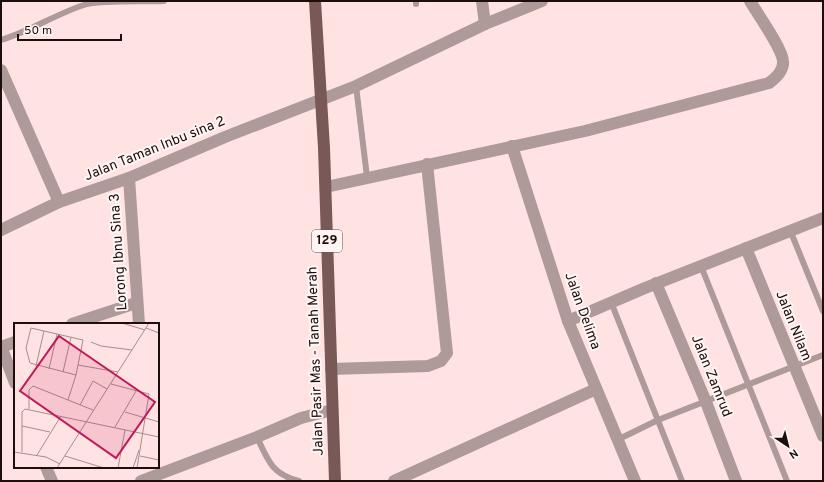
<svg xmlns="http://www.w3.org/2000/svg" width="824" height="482" viewBox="0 0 824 482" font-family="Overpass,sans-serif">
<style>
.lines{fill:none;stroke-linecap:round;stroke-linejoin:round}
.lane{stroke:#ae9a99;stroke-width:6}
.street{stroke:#ae9a99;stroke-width:12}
.primary{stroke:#795957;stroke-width:12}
.labels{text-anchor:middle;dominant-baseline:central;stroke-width:4;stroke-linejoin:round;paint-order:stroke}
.shield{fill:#fff5f5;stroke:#605353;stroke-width:1}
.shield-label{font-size:13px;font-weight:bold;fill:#1c0e0d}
.street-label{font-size:14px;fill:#1c0e0d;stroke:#fff5f5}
.inset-road{fill:none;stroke:#a48e8d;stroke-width:1}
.view{fill:#c2185b;fill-opacity:0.15;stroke:#c2185b;stroke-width:2}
.inset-edge{fill:none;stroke:#1c0e0d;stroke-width:2}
</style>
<rect width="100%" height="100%" fill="#ffe3e2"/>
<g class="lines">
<!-- lane -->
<g class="lane">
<polyline points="416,4 416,1"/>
<path d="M 1,40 C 31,31 57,13 87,4 C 107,0 142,2 164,1"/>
<polyline points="356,86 367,177"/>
<polyline points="790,230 823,311"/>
<polyline points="701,266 787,481"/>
<polyline points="611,302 682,481"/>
<path d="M 257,437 C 268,461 272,474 299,481"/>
<polyline points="619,439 658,420 823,355"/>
</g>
<!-- street -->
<g class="street">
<polyline points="482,1 485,24"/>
<polyline points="1,70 59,202"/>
<polyline points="512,146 568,321 635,481"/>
<polyline points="129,178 139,324"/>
<path d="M 326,187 L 585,131 L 769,83 C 776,78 784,71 783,61 C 782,48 757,13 750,1"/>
<polyline points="1,230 59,202 129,178 225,137 356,86 485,24 542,1"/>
<polyline points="746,248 823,436"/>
<polyline points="656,283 706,402 736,481"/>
<polyline points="568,321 645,288 823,218"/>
<polyline points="72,324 136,303"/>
<polyline points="1,346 15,383"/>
<polyline points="1,347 15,342"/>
<polyline points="331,369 428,366 441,361 447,353 427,164"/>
<polyline points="46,467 52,481"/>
<polyline points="141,481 257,437 301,418 332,410"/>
<polyline points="394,481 596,389"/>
</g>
<!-- primary -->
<polyline class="primary" points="315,1 324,148 335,481"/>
</g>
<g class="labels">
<!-- shield labels -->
<rect class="shield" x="312" y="230" width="30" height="22" rx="3"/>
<g class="shield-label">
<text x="327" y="241">129</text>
</g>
<!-- street labels -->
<g class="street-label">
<text transform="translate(155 149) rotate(-22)">Jalan Taman Inbu sina 2</text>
<text transform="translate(119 252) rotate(-94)">Lorong Ibnu Sina 3</text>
<text transform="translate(582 311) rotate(70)">Jalan Delima</text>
<text transform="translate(793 326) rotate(68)">Jalan Nilam</text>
<text transform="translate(316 361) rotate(-92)">Jalan Pasir Mas - Tanah Merah</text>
<text transform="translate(711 376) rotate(68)">Jalan Zamrud</text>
</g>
</g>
<!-- overview -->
<g transform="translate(14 323)">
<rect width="145" height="145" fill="#ffe3e2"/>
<path class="inset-road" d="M 108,0 L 131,7M 132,5 L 145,10M 77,19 L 87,23 L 118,27M 64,42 L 104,49M 22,43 L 30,8M 35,46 L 43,11M 49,49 L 57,14M 97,61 L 135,71 L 123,145M 54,77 L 62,52 L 69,17 L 17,5 L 12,25 L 16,40 L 62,52M 66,82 L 79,58 L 93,66M 15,86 L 15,67 L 19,63 L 79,87M 111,89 L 145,99M 8,103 L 36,109M 101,104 L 122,68M 0,129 L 32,134 L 46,141M 8,129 L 8,89 L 11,86 L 145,114M 23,132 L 47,93M 51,133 L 90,145M 126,133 L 145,137M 43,145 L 135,0M 104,145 L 111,107M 119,145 L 125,127"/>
<path class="view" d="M 45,13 L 141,79 L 102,135 L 6,68 Z"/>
<rect width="145" height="145" class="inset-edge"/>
</g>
<!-- border -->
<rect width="824" height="482" fill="none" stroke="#1c0e0d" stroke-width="4"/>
<!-- north arrow -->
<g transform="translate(788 446) rotate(145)" stroke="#fff5f5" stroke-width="3" paint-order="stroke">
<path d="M0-3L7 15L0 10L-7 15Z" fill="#1c0e0d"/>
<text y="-6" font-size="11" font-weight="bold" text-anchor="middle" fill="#1c0e0d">N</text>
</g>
<!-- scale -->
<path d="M18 34v6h103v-6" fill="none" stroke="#1c0e0d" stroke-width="2"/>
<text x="24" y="34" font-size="12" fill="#1c0e0d" stroke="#fff5f5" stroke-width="3" paint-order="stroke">50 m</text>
</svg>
